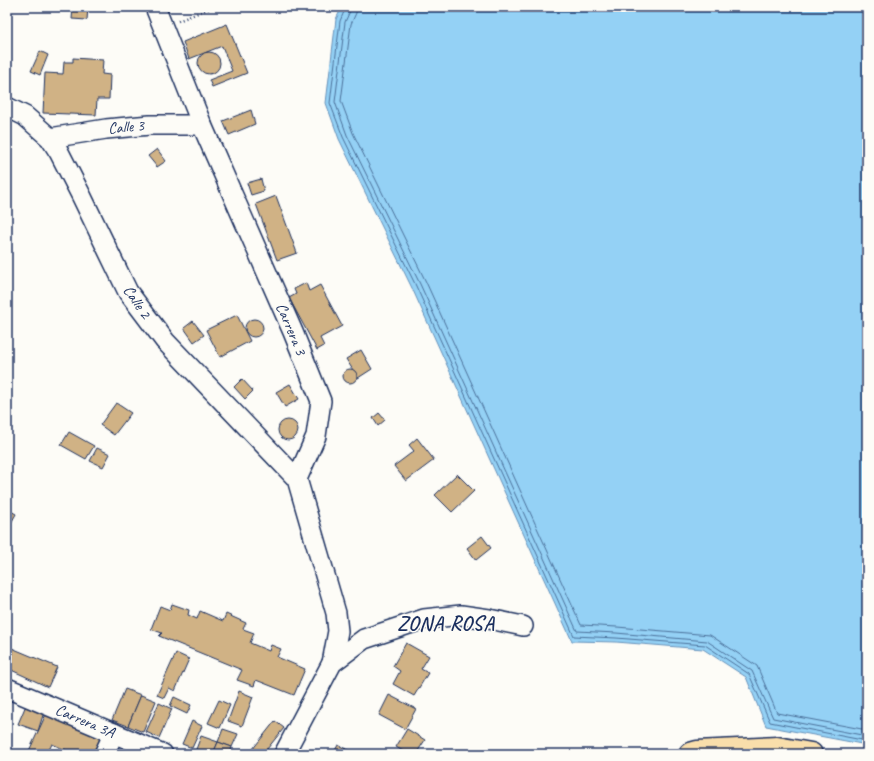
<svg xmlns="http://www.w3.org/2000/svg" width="874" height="761" viewBox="0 0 874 761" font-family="Caveat,sans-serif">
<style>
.water{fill:#94d1f5;stroke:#6490b9}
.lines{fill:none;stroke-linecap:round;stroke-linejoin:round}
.shore{stroke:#4b709a;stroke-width:1}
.building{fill:#d0b285;stroke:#1b2f5e}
.minor-casing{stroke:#1b2f5e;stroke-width:22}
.primary-casing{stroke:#1b2f5e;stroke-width:25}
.path{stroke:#1b2f5e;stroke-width:2.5;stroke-dasharray:1 3;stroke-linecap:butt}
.minor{stroke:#fdfcf7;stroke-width:19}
.primary{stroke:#f9deab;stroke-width:22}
.labels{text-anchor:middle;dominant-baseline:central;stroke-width:3;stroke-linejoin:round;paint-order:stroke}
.street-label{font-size:16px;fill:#1b2f5e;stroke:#fdfcf7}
.district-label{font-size:20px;font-weight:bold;letter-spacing:1px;fill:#1b2f5e;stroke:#fdfcf7}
</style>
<rect width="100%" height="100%" fill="#fdfcf7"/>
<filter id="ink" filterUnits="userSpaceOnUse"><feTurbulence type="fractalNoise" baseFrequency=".025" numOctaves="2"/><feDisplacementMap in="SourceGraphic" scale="8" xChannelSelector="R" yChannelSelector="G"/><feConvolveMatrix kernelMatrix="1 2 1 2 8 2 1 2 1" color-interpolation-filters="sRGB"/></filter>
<g filter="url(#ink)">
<!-- water -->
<polygon class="water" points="342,7 867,7 867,745 766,726 746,677 703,649 616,642 572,641 412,288 339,139 326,103 336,19"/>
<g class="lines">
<!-- shore -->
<g class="shore">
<polyline points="346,7 340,21 330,103 343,137 416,286 574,636 616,638 705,645 749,674 770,722 867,741"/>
<polyline points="351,7 350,11 345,22 335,102 347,135 420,284 577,631 616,633 707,641 752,671 773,718 867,736"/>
<polyline points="357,7 356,13 351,24 341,101 353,133 426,282 581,625 617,627 710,635 757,666 777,713 867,730"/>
</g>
</g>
<!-- building -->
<g class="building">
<polygon points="73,7 88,7 87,20 72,19"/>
<polygon points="227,24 247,73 212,87 209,80 232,71 222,46 189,59 183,42"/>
<polygon points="40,51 48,55 40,75 31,71"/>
<circle cx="209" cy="63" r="11"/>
<polygon points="73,58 103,60 102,74 110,75 109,99 97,99 96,115 43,113 45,73 63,74 64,62 73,62"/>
<polygon points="251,110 255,124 229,135 223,121"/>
<polygon points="157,149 166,161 157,167 148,156"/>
<polygon points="261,179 264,191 251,195 247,183"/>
<polygon points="276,196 297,253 277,260 256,204"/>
<polygon points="306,283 309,291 320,285 342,326 320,338 324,346 317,350 289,298 296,294 294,289"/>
<polygon points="237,315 250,341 220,357 206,330"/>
<circle cx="254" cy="328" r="9"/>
<polygon points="193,321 204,335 194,342 184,328"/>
<polygon points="361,350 372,369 358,378 346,359"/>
<circle cx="350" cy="376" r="7"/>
<polygon points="242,379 253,391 245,399 234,387"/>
<polygon points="290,384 299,399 285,407 276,392"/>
<polygon points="116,403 131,413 114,435 100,425"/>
<polygon points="379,413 385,420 378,426 373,418"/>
<circle cx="288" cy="430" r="10"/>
<polygon points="69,432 94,446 86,459 61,445"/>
<polygon points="417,438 434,460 406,481 394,466 414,451 409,445"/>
<polygon points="97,448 110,454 103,467 90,461"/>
<polygon points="457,474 474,491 452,512 435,495"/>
<polygon points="7,509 16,514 7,530"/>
<polygon points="482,536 491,548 476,560 467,548"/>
<polygon points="172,604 189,610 188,615 197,619 200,611 223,621 226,614 246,623 243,629 254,633 250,643 269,651 271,645 281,649 277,657 305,669 294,695 256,680 254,686 237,680 242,670 159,636 162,633 151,629 160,606 170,610"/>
<polygon points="406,643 429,656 421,669 428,673 414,696 393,684 400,671 393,666"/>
<polygon points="7,646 57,667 48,687 7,668"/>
<polygon points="176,653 189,659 175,691 169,688 164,698 157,695"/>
<polygon points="125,689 141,695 128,726 112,720"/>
<polygon points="239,691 253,697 242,726 228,721"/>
<polygon points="141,695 156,701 143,732 128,726"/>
<polygon points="389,695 416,709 405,729 379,715"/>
<polygon points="174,697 191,705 187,714 170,706"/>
<polygon points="219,700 230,705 220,728 208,723"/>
<polygon points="159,703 172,709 159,738 146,732"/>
<polygon points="26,705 44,712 38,731 18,724"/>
<polygon points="48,710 78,722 75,727 79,729 81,724 94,731 92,735 100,739 94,753 88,750 86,754 64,754 66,750 52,744 47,754 28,753"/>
<polygon points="192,721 202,726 192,748 182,744"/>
<polygon points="275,721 284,728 263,754 256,754 252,750"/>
<polygon points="223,729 238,734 232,747 218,742"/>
<polygon points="407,729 425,740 416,754 408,754 396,747"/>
<polygon points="201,736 218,742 213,754 202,754 195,752"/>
<polygon points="218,742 232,747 230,754 213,754"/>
<polygon points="338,745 352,752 351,754 333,754"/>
</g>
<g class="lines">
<defs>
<g id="minor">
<polyline points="155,7 202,125 293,332 321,401 316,436 297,479 336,613 338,631 332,663"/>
<polyline points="7,107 25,116 50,138 59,152 81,195 128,292 165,341 297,479"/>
<polyline points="50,138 106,129 150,125 202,125"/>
<polyline points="7,688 163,754"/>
<polyline points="104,754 114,733"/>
<polyline points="284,754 332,663 364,639 424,619 461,615 489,619 523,626"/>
</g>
<polyline id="primary" points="690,754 697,752 777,748 811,754"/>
</defs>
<!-- minor casing -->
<use href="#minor" class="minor-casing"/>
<!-- primary casing -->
<use href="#primary" class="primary-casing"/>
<!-- path -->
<polyline class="path" points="178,21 213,7"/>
<!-- minor -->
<use href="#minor" class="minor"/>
<!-- primary -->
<use href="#primary" class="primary"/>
</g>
</g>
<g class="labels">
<!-- street labels -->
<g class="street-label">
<text transform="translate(126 127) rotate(-5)">Calle 3</text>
<text transform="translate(137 302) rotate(56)">Calle 2</text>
<text transform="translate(291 329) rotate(67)">Carrera 3</text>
<text transform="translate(85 721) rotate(23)">Carrera 3A</text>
</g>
<!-- district labels -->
<g class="district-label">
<text x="446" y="623">ZONA ROSA</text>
</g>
</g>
<!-- margin -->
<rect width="874" height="761" fill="none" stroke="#fdfcf7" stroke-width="24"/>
<rect x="12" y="12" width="850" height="737" fill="none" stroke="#1b2f5e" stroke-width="1.5" filter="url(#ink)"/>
</svg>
